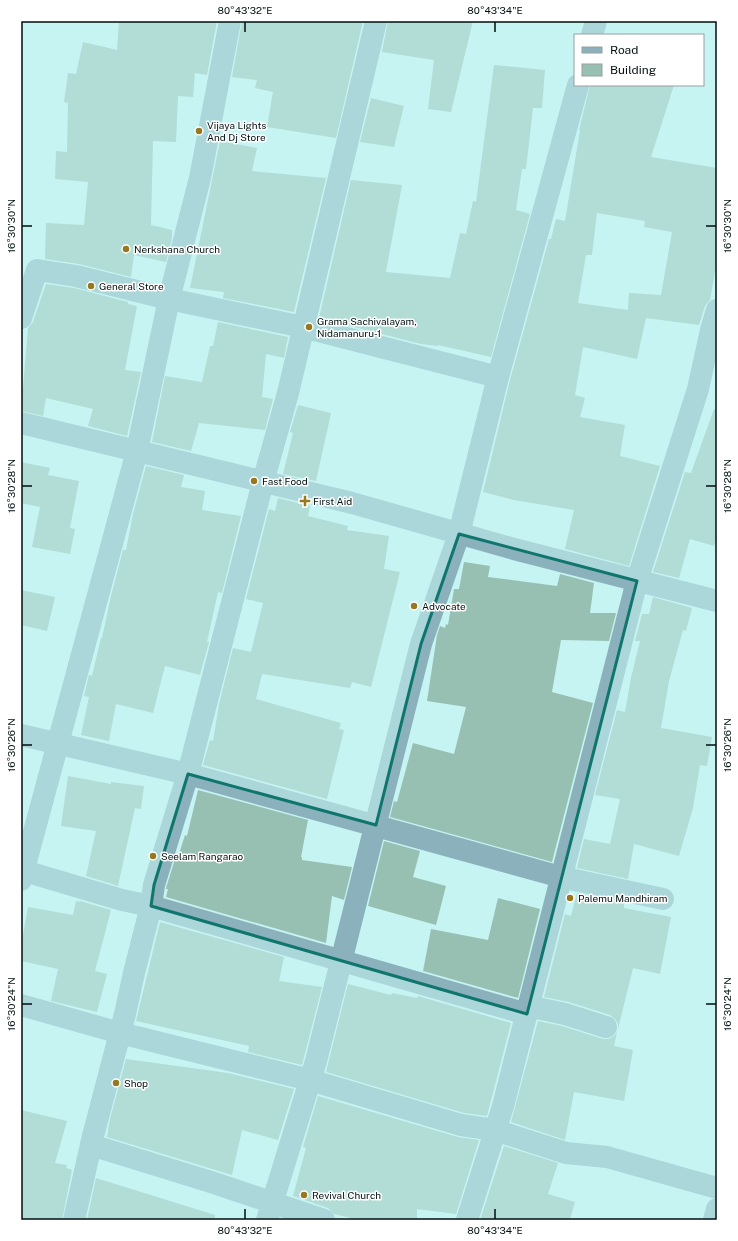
<svg xmlns="http://www.w3.org/2000/svg" width="738" height="1241" viewBox="0 0 738 1241" font-family="'Public Sans',sans-serif">
<style>
.building{fill:#97c0b3;fill-rule:evenodd}
.lines{fill:none;stroke-linecap:round;stroke-linejoin:round}
.minor{stroke:#8bb1bc;stroke-width:22}
.marked{fill:none;stroke:#0f766e;stroke-width:3;stroke-linejoin:round}
.ticks{fill:none;stroke:#010f0f;stroke-width:1.5}
.poi-dot{fill:#95781f;stroke:#fff;stroke-width:1.5}
.labels{text-anchor:middle;dominant-baseline:central;stroke-width:3;stroke-linejoin:round;paint-order:stroke}
.poi-label{font-size:10px;fill:#010f0f;stroke:#fff;text-anchor:start}
.neatline{fill:none;stroke:#010f0f;stroke-width:1.5}
.ticks-label{font-size:10px;text-anchor:middle;fill:#010f0f}
</style>
<rect width="100%" height="100%" fill="#c6f4f3"/>
<!-- building -->
<g class="building">
<polygon points="119,21 217,21 207,75 195,73 193,97 178,96 176,142 153,141 151,225 172,230 172,238 166,262 134,255 131,277 79,264 45,259 46,223 84,225 88,182 55,179 56,151 67,152 68,103 64,102 68,73 76,74 83,42 117,50"/>
<polygon points="242,21 363,21 336,138 267,127 273,92 255,88 257,80 232,77"/>
<polygon points="388,21 473,21 451,112 428,109 434,60 382,52"/>
<polygon points="494,65 545,70 542,108 533,108 526,169 522,169 516,210 530,214 491,357 438,345 438,346 421,344 319,318 351,180 402,185 386,272 450,278 460,233 466,234 473,201 476,202"/>
<path d="M 590,85 L 674,85 L 651,157 L 717,168 L 717,260 L 710,300 L 705,306 L 699,325 L 646,318 L 637,359 L 583,347 L 575,395 L 585,398 L 580,417 L 625,425 L 620,456 L 660,466 L 629,566 L 565,549 L 574,510 L 514,500 L 483,492 L 510,380 L 549,239 L 551,239 L 556,219 L 565,221 L 580,130 L 579,130 ZM 597,213 L 645,221 L 644,227 L 672,232 L 661,295 L 629,293 L 628,310 L 578,303 L 586,255 L 592,255 Z"/>
<polygon points="371,98 404,106 394,147 360,142"/>
<polygon points="220,141 257,148 252,171 326,178 294,312 223,298 224,292 190,288"/>
<polygon points="46,284 74,288 128,302 128,304 137,306 125,370 141,372 127,436 88,426 93,409 46,398 43,416 21,411 21,387 23,388 28,328 33,322"/>
<polygon points="218,322 288,337 284,358 266,354 262,397 273,399 265,430 199,423 191,451 152,442 165,376 202,382 210,346 213,346"/>
<polygon points="298,405 331,413 316,481 283,474 293,433 290,432"/>
<polygon points="714,409 717,409 717,534 714,546 690,539 679,578 653,572 685,472 691,473"/>
<polygon points="21,462 50,468 48,475 79,481 70,528 75,529 70,554 32,547 40,507 21,503"/>
<polygon points="146,466 184,475 181,487 205,491 202,510 241,516 222,593 218,592 207,642 209,642 200,675 165,666 153,713 116,704 109,741 81,735 89,697 84,696 89,675 92,676 101,638 102,638 111,596 123,550 126,550 133,514"/>
<polygon points="278,498 310,506 308,516 348,526 347,530 389,536 384,569 400,572 371,687 352,682 350,688 262,674 256,699 341,723 339,729 344,730 327,799 203,765 210,740 213,741 219,704 233,648 251,652 263,603 246,599 269,509 275,511"/>
<polygon points="464,562 490,566 488,577 557,586 560,574 594,583 590,613 616,613 609,641 561,640 552,692 593,703 552,862 390,817 394,801 397,802 413,743 454,754 466,707 427,701 437,635 440,626 445,628 446,624 448,625 454,589 459,589"/>
<polygon points="21,590 55,597 47,631 21,625"/>
<polygon points="653,597 692,608 686,631 683,630 669,681 661,728 712,737 707,766 700,765 693,808 679,856 634,844 628,879 577,868 584,839 610,844 620,799 595,795 617,710 625,712 631,678 640,641 635,641 642,614 649,614"/>
<polygon points="68,776 111,784 111,782 144,786 141,809 135,808 118,886 86,876 96,831 61,826"/>
<polygon points="198,790 308,820 301,857 302,857 302,860 352,867 344,900 332,896 326,943 166,897 168,889 166,889 166,888 175,859 177,860 185,835 187,836"/>
<polygon points="384,841 420,851 413,877 446,886 436,925 368,906"/>
<polygon points="577,893 624,903 624,908 671,917 660,974 633,968 618,1029 618,1024 615,1019 610,1015 569,1002 544,997 565,914 571,916"/>
<polygon points="498,898 540,909 518,998 423,971 431,929 488,940"/>
<polygon points="76,901 80,902 80,901 111,910 95,971 107,974 97,1012 51,1001 58,969 21,961 21,946 28,907 73,915"/>
<polygon points="160,922 284,957 279,981 322,987 302,1065 248,1052 249,1046 136,1021"/>
<polygon points="348,984 391,995 392,993 417,998 418,996 511,1023 487,1116 464,1113 326,1072"/>
<polygon points="538,1021 562,1026 603,1039 609,1039 614,1036 617,1032 614,1046 633,1050 624,1101 574,1092 565,1140 511,1122"/>
<polygon points="126,1059 228,1073 294,1089 278,1140 242,1130 232,1175 107,1137 110,1119"/>
<polygon points="318,1096 458,1137 479,1140 456,1214 417,1209 417,1220 359,1220 334,1214 328,1208 293,1196 306,1148 303,1147"/>
<polygon points="21,1110 67,1121 55,1163 67,1165 66,1168 72,1170 62,1220 21,1220"/>
<polygon points="504,1146 558,1163 548,1194 575,1202 570,1220 482,1220 482,1218 481,1217"/>
<polygon points="96,1178 215,1215 215,1220 87,1220"/>
</g>
<g class="lines">
<!-- minor -->
<g class="minor">
<polyline points="592,35 596,21"/>
<polyline points="21,318 37,270 76,276 169,299 303,327 498,377"/>
<polyline points="21,423 352,503 514,549 717,601"/>
<polyline points="21,735 188,774 561,877 663,899"/>
<polyline points="21,870 122,900 151,906 527,1014"/>
<polyline points="21,880 137,451 169,299 200,178 230,21"/>
<polyline points="21,1005 120,1033 310,1080 461,1125 495,1130 566,1153 607,1157 717,1188"/>
<polyline points="528,1006 565,1014 606,1027"/>
<polyline points="91,1145 211,1182 324,1220"/>
<polyline points="74,1220 93,1136 125,1014 134,973 151,906 154,885 188,774 263,482 288,393 376,21"/>
<polyline points="267,1220 316,1061 421,644 459,534 498,377 578,85"/>
<polyline points="467,1220 503,1106 637,581 698,389 711,330 717,310"/>
<polyline points="714,1220 717,1209"/>
</g>
</g>
<!-- marked area -->
<path d="M0 0H738V1241H0ZM 459,534 L 637,581 L 527,1014 L 151,906 L 154,885 L 188,774 L 376,825 L 421,644 Z" fill="#c6f4f3" fill-opacity=".55" fill-rule="evenodd"/>
<path class="marked" d="M 459,534 L 637,581 L 527,1014 L 151,906 L 154,885 L 188,774 L 376,825 L 421,644 Z"/>
<!-- ticks -->
<path class="ticks" d="M 245,22 L 245,32M 495,22 L 495,32M 22,226 L 32,226M 706,226 L 716,226M 22,486 L 32,486M 706,486 L 716,486M 22,745 L 32,745M 706,745 L 716,745M 22,1004 L 32,1004M 706,1004 L 716,1004M 245,1209 L 245,1219M 495,1209 L 495,1219"/>
<!-- markers -->
<g class="poi-dot">
<circle cx="199" cy="131" r="4"/>
<circle cx="126" cy="249" r="4"/>
<circle cx="91" cy="286" r="4"/>
<circle cx="309" cy="327" r="4"/>
<circle cx="254" cy="481" r="4"/>
<path d="M303 495h4v4h4v4h-4v4h-4v-4h-4v-4h4z"/>
<circle cx="414" cy="606" r="4"/>
<circle cx="153" cy="856" r="4"/>
<circle cx="570" cy="898" r="4"/>
<circle cx="116" cy="1083" r="4"/>
<circle cx="304" cy="1195" r="4"/>
</g>
<g class="labels">
<!-- poi labels -->
<g class="poi-label">
<text x="207" y="125">Vijaya Lights<tspan x="207" dy="12">And Dj Store</tspan></text>
<text x="134" y="249">Nerkshana Church</text>
<text x="99" y="286">General Store</text>
<text x="317" y="321">Grama Sachivalayam,<tspan x="317" dy="12">Nidamanuru-1</tspan></text>
<text x="262" y="481">Fast Food</text>
<text x="313" y="501">First Aid</text>
<text x="422" y="606">Advocate</text>
<text x="161" y="856">Seelam Rangarao</text>
<text x="578" y="898">Palemu Mandhiram</text>
<text x="124" y="1083">Shop</text>
<text x="312" y="1195">Revival Church</text>
</g>
</g>
<!-- border -->
<rect width="738" height="1241" fill="none" stroke="#ffffff" stroke-width="44"/>
<!-- legend -->
<rect x="574" y="34" width="130" height="52" fill="#ffffff" stroke="#999f9f"/>
<rect x="582" y="47" width="20" height="6" fill="#8bb1bc" stroke="#999f9f"/>
<text x="610" y="54" font-size="12" fill="#010f0f">Road</text>
<rect x="582" y="64" width="20" height="12" fill="#97c0b3" stroke="#999f9f"/>
<text x="610" y="74" font-size="12" fill="#010f0f">Building</text>
<rect x="22" y="22" width="694" height="1197" class="neatline"/>
<g class="ticks-label">
<text x="245" y="14">80°43'32"E</text>
<text x="495" y="14">80°43'34"E</text>
<text transform="translate(11 226) rotate(-90)" y="4">16°30'30"N</text>
<text transform="translate(727 226) rotate(-90)" y="4">16°30'30"N</text>
<text transform="translate(11 486) rotate(-90)" y="4">16°30'28"N</text>
<text transform="translate(727 486) rotate(-90)" y="4">16°30'28"N</text>
<text transform="translate(11 745) rotate(-90)" y="4">16°30'26"N</text>
<text transform="translate(727 745) rotate(-90)" y="4">16°30'26"N</text>
<text transform="translate(11 1004) rotate(-90)" y="4">16°30'24"N</text>
<text transform="translate(727 1004) rotate(-90)" y="4">16°30'24"N</text>
<text x="245" y="1234">80°43'32"E</text>
<text x="495" y="1234">80°43'34"E</text>
</g>
</svg>
